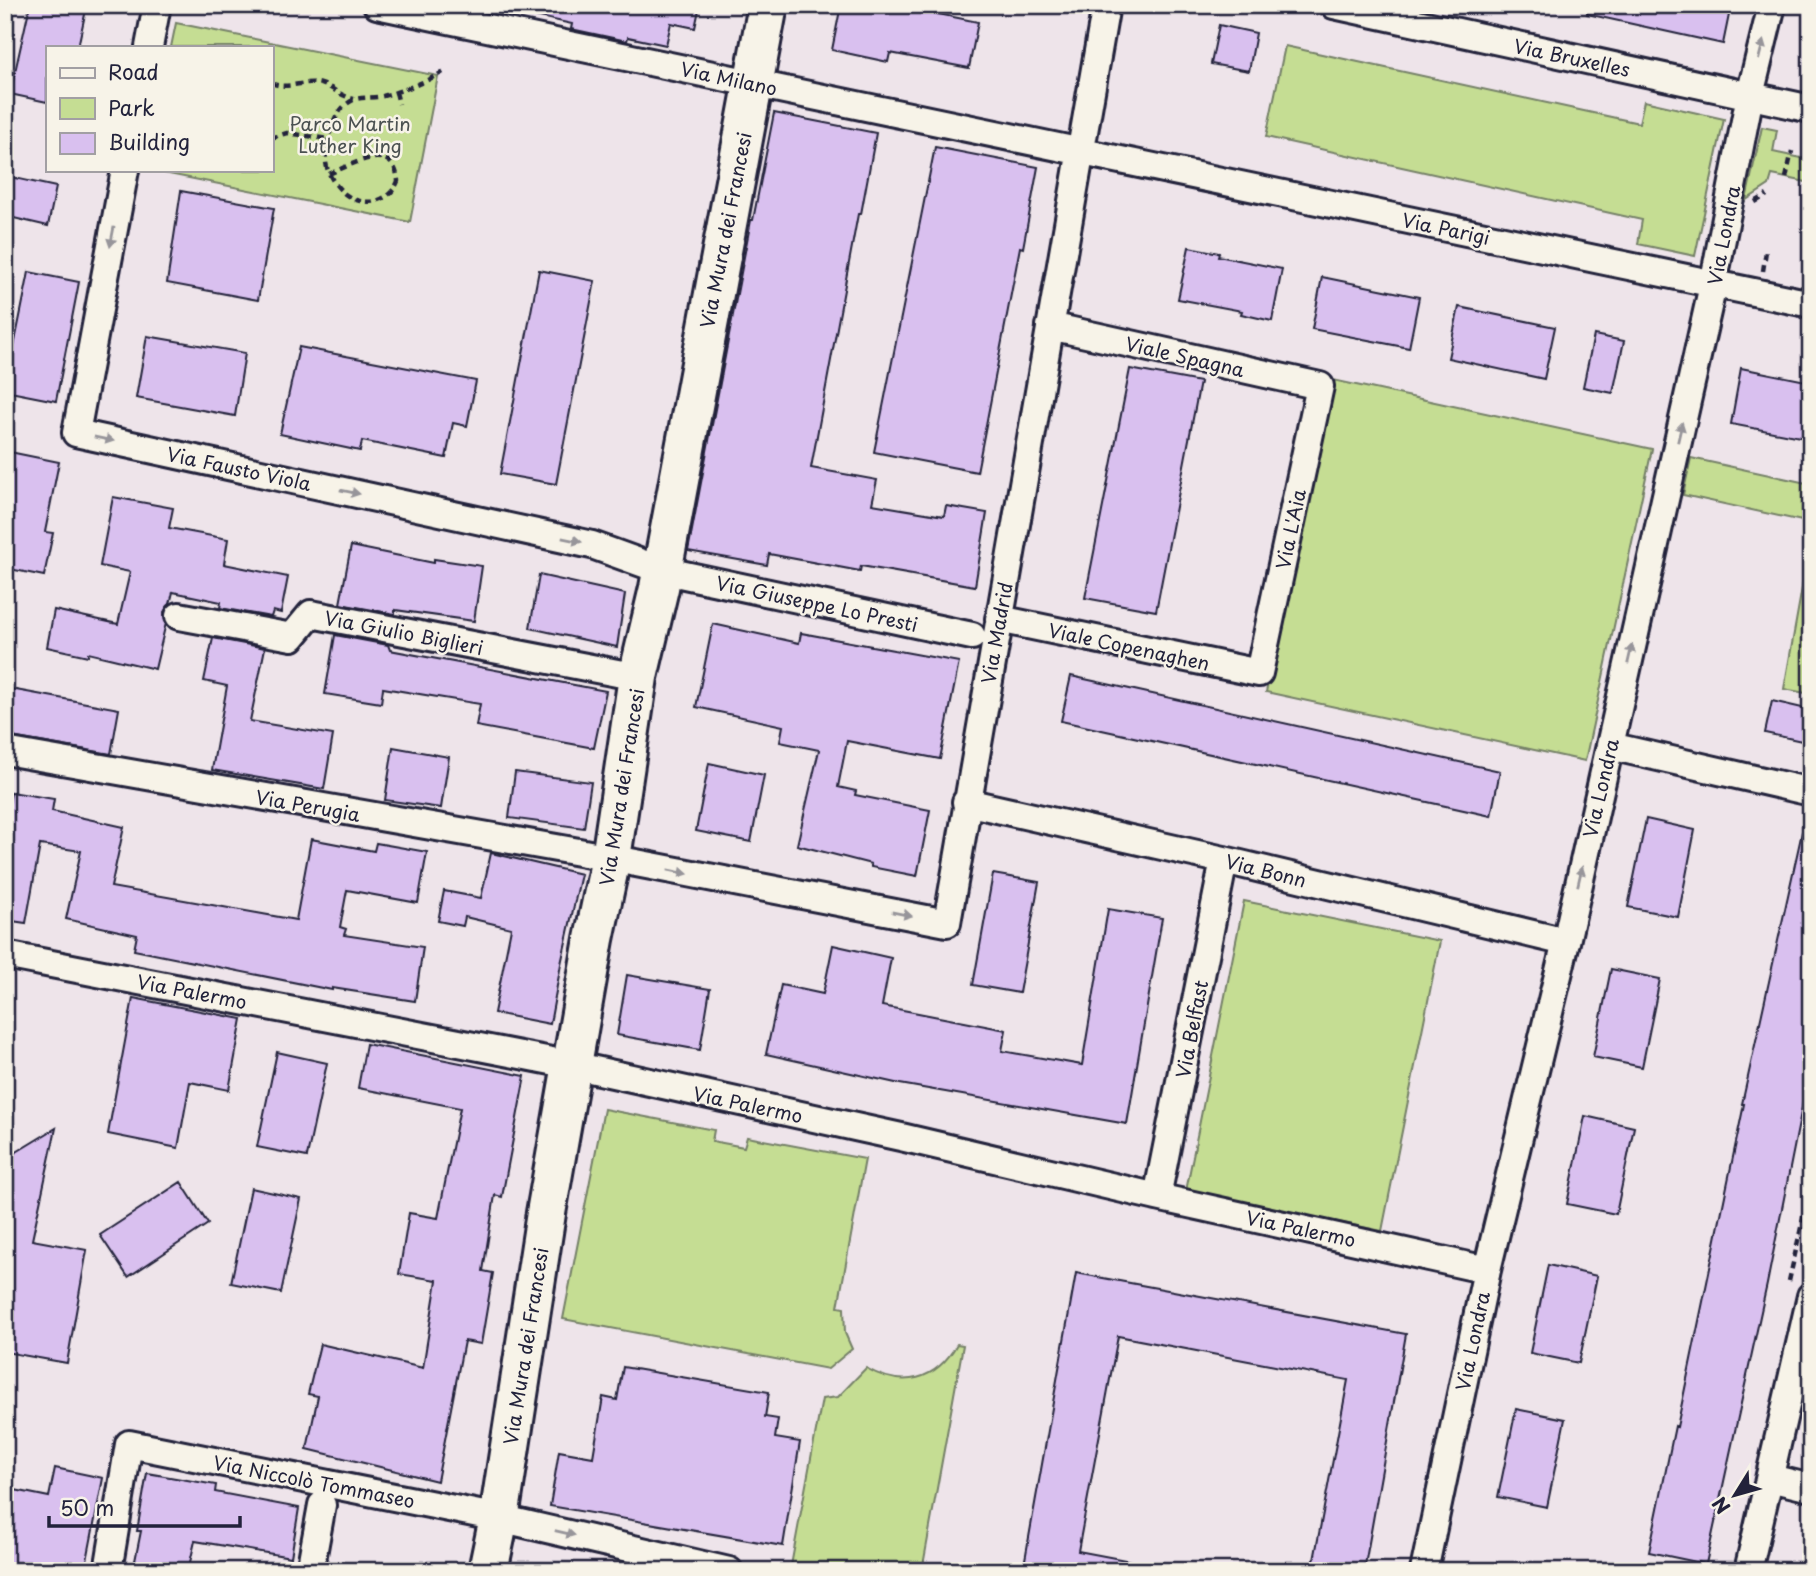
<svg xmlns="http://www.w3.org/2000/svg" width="1816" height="1576" font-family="'Playpen Sans',sans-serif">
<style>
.green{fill:#c5dd93;stroke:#748067;stroke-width:2}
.building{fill:#d9c0ef;stroke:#22223b;stroke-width:2}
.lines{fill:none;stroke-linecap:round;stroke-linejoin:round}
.street-casing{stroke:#22223b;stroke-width:32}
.secondary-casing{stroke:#22223b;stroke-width:44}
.path{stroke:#22223b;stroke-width:4.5;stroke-dasharray:7 5;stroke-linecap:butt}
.street{stroke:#f7f3e8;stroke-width:26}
.secondary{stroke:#f7f3e8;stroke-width:38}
.oneway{fill:#97959a}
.labels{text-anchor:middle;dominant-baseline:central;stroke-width:5;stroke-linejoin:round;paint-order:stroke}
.street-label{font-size:19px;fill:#22223b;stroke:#f7f3e8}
.park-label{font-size:19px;fill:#4b5151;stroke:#f7f3e8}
</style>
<rect width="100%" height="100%" fill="#eee4ea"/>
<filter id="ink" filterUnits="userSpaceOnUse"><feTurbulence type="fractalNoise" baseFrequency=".0143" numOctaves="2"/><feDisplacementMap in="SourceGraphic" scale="14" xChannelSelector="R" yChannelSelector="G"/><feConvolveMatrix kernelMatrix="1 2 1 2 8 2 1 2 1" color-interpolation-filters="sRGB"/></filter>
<g filter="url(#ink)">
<path class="green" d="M176,23L438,76L410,222L149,170H271V47H171Z
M1285,46L1639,123L1644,101L1724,119L1695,256L1638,244L1642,220L1266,137Z
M1762,127L1777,130L1773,152L1811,160V183L1772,175L1769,185L1746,200Z
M1333,380L1652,449L1585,761L1266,692Z
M1691,458L1811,484V523L1683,495Z
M1805,571L1811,572V694L1784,689Z
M1244,901L1440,941L1382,1231L1186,1191Z
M604,1109L714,1130L712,1141L744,1147L747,1137L865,1159L838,1307L844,1308L845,1333L852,1349L828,1369L563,1319Z
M957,1344L963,1345L922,1571H790L822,1399L838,1397L866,1368C903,1389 936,1381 957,1344Z"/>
<path class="building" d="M30,5H87L78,47H47V102L10,94Z
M527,5H700L695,28L671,23L666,45L628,37L627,41L571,29L572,24L526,14Z
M841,5H894L978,22L969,68L890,53L888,62L832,50Z
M1588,5H1731L1723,44L1587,14Z
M1219,25L1256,33L1249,71L1211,64Z
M774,113L876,133L861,214H858L811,468L877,480L872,504L944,516L946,506L987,513L975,586L861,566L860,571L769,554L767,565L688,551L751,220H753Z
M935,147L1038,167L1023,248L1020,247L977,472L874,452Z
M10,177L56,187L48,226L5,216V200Z
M181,191L274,208L258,300L167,283Z
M1189,247L1219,253L1218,256L1282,269L1272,321L1241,314L1242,311L1178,299Z
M539,270L595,281L556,484L500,474Z
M29,272L79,282L56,401L5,391Z
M1322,277L1419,297L1409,348L1312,329Z
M1459,307L1555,327L1544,379L1448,358Z
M1594,335L1624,341L1613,393L1583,387Z
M147,336L245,353L235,416L136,398Z
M299,347L476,381L467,426L453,423L446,458L362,441L360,451L280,434Z
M1741,368L1811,382V439L1731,424Z
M1130,369L1200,382L1156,611L1085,598Z
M5,451L59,462L45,532L53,533L44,576L5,568Z
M113,497L173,508L169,528L228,539L224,564L288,577L281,613L273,611L271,617L220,608L221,602L173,592L170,604L164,612L166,623L155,669L88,653V656L47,647L54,610L118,624L130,572L100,566Z
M351,546L434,563V559L482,566L474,621L395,610V614L340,604Z
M539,575L625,594L617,647L530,628Z
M713,624L799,643L801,633L959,662L940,759L847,741L838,787L856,791L855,795L930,810L917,876L871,867V864L797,845L819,750L780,742L783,726L696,707Z
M335,635L388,645L390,650L606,691L594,748L476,726L480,704L383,688L381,703L325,694Z
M213,638L265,648L250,721L333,735L324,789L212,770L227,686L204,681Z
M1071,676L1500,771L1491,816L1061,721Z
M5,688L119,709L111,754L5,736Z
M1772,701L1811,710V743L1765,733Z
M393,747L449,757L441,808L385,800Z
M709,763L764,775L751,842L696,831Z
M515,772L591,782L584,828L509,818Z
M11,792L54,799L52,811L124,827L111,887L296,920L311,839L374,851L376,843L427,852L418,903L347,890L340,927L346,929L344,935L423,947L415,1001L332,988V990L134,950L137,935L66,919L81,851L40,845L26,923L5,920V828Z
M1646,819L1695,830L1678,917L1628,907Z
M1802,832L1811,833V1062L1767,1284L1706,1564L1649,1552L1675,1426L1677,1427L1744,1104H1742Z
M491,853L581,874L561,964L550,1024L494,1013L511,928L465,917L463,926L438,921L444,891L481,898Z
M993,874L1039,882L1019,993L973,985Z
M1108,909L1162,918L1127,1124L900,1084L766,1054L781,985L823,994L833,945L891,958L882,1006L1006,1030L1002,1051L1082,1065Z
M1611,969L1660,979L1642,1067L1593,1057Z
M627,975L710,989L700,1050L617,1035Z
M133,998L242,1019L229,1090L190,1082L178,1148L108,1134Z
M366,1044L525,1076L502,1197L495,1195L483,1271L493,1273L481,1344L464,1341L437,1481L307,1449L318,1396L308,1394L320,1344L423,1368L437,1280L399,1274L409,1213L438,1218L460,1108L358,1088Z
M277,1052L327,1063L307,1157L257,1147Z
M1585,1116L1634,1127L1616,1214L1567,1204Z
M56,1128L32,1240L87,1250L67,1363L5,1352V1159Z
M181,1182L208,1224L128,1277L100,1235Z
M251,1188L301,1199L281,1293L231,1283Z
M1548,1265L1597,1276L1579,1363L1530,1353Z
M1076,1273L1406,1334L1364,1571H1312L1348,1380L1118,1336L1078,1551L1131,1561L1130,1571H1023Z
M623,1367L769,1392L765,1417L778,1419L775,1438L800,1442L783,1546L550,1506L559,1451L593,1457L603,1397L617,1400Z
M1516,1409L1565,1419L1547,1507L1498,1497Z
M55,1468L103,1478L85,1571H5V1488L49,1497Z
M147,1473L216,1485L215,1492L299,1508L291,1557L195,1541L188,1571H133L141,1531H137Z"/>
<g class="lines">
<g class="street-casing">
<path id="street" d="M377,5L1811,304
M1334,5L1811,109
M149,47L157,5
M125,170L76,433L592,545L661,570L972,636
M179,616L292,637L311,614L638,677
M999,619L1259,673L1320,386L1050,326
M1610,746L1811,792
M5,751L579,852L947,923L1106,5
M966,802L1224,860L1566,942
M5,955L572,1065L901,1137L1157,1197L1487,1270
M1157,1197L1224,860
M1770,1478L1811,1488
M108,1571L129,1444L499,1518L729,1571
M310,1571L322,1505
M1424,1571L1487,1270L1566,942L1713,285L1750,95L1772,5
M1748,1571L1811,1296"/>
</g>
<g class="secondary-casing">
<path id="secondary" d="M488,1571L499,1518L546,1213L594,939L611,858L638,677L659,588L768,5"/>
</g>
<path class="path" d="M271,83C287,90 301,81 317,83C330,85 340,96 354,99
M396,92L399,104
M271,138L287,133L328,139
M329,174C351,165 394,139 398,181C390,203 363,208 345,194C332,183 324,169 326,152C328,134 336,105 356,99C365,97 374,98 383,96C404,90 424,83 443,72
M1786,178L1792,151
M1755,202L1767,195
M1763,271L1766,251
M1807,277L1811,261
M1789,1281L1811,1183"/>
<use href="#street" class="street"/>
<use href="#secondary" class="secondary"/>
</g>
<defs><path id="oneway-solid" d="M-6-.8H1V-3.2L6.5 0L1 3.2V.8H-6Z" transform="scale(1.75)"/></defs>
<g class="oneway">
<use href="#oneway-solid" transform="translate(1761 50) rotate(-76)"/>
<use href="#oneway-solid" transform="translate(112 237) rotate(101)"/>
<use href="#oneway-solid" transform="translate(1680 432) rotate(-77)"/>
<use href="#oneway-solid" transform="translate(104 439) rotate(12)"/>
<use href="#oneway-solid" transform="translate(350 492) rotate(12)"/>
<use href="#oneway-solid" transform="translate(572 540) rotate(12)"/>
<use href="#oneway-solid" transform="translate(1630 654) rotate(-77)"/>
<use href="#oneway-solid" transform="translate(678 872) rotate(11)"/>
<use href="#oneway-solid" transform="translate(1580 876) rotate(-77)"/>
<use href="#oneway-solid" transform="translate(902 914) rotate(11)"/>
<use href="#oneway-solid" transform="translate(565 1533) rotate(13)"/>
</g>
</g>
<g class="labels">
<g class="street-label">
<text transform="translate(1572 57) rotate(12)">Via Bruxelles</text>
<text transform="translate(729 78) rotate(12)">Via Milano</text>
<text transform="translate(1446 228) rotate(12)">Via Parigi</text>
<text transform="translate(725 230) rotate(-79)">Via Mura dei Francesi</text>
<text transform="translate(1723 235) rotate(-79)">Via Londra</text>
<text transform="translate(1185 356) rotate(13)">Viale Spagna</text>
<text transform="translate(239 468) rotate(12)">Via Fausto Viola</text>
<text transform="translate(1290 529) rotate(-78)">Via L'Aia</text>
<text transform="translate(817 603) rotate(12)">Via Giuseppe Lo Presti</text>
<text transform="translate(404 632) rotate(11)">Via Giulio Biglieri</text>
<text transform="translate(996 633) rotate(-80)">Via Madrid</text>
<text transform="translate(1129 646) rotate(12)">Viale Copenaghen</text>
<text transform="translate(621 787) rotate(-81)">Via Mura dei Francesi</text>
<text transform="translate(1600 788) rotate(-77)">Via Londra</text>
<text transform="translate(308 805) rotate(10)">Via Perugia</text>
<text transform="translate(1266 870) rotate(14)">Via Bonn</text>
<text transform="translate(192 991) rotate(11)">Via Palermo</text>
<text transform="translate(1191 1029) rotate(-79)">Via Belfast</text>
<text transform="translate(748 1104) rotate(12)">Via Palermo</text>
<text transform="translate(1301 1228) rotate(12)">Via Palermo</text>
<text transform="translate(1472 1341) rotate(-78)">Via Londra</text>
<text transform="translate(525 1346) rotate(-81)">Via Mura dei Francesi</text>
<text transform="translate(314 1481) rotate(11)">Via Niccolò Tommaseo</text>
</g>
<g class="park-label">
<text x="350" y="123">Parco Martin<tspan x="350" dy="22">Luther King</tspan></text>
</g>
</g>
<rect width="1816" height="1576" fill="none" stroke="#f7f3e8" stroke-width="28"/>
<rect x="14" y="14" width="1788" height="1548" fill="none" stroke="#22223b" stroke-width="2.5" filter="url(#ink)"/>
<rect x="46" y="46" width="228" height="126" fill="#f7f3e8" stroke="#a29fa3" stroke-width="2"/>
<rect x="60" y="68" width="35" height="10" fill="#f7f3e8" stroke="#a29fa3" stroke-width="2"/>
<text x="108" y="80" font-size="21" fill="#22223b">Road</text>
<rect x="60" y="98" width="35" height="21" fill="#c5dd93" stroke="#a29fa3" stroke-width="2"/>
<text x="108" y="116" font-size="21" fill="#22223b">Park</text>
<rect x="60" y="133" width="35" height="21" fill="#d9c0ef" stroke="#a29fa3" stroke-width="2"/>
<text x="108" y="150" font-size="21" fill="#22223b">Building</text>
<g transform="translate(1735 1495) rotate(233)" stroke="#f7f3e8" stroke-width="5" paint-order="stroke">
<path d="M0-5L12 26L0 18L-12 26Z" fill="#22223b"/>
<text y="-10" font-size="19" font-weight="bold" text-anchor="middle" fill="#22223b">N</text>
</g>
<path d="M49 1516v10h191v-10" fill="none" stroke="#22223b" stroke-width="3.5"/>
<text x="60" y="1516" font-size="21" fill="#22223b" stroke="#f7f3e8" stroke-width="5" paint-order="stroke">50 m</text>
</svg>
